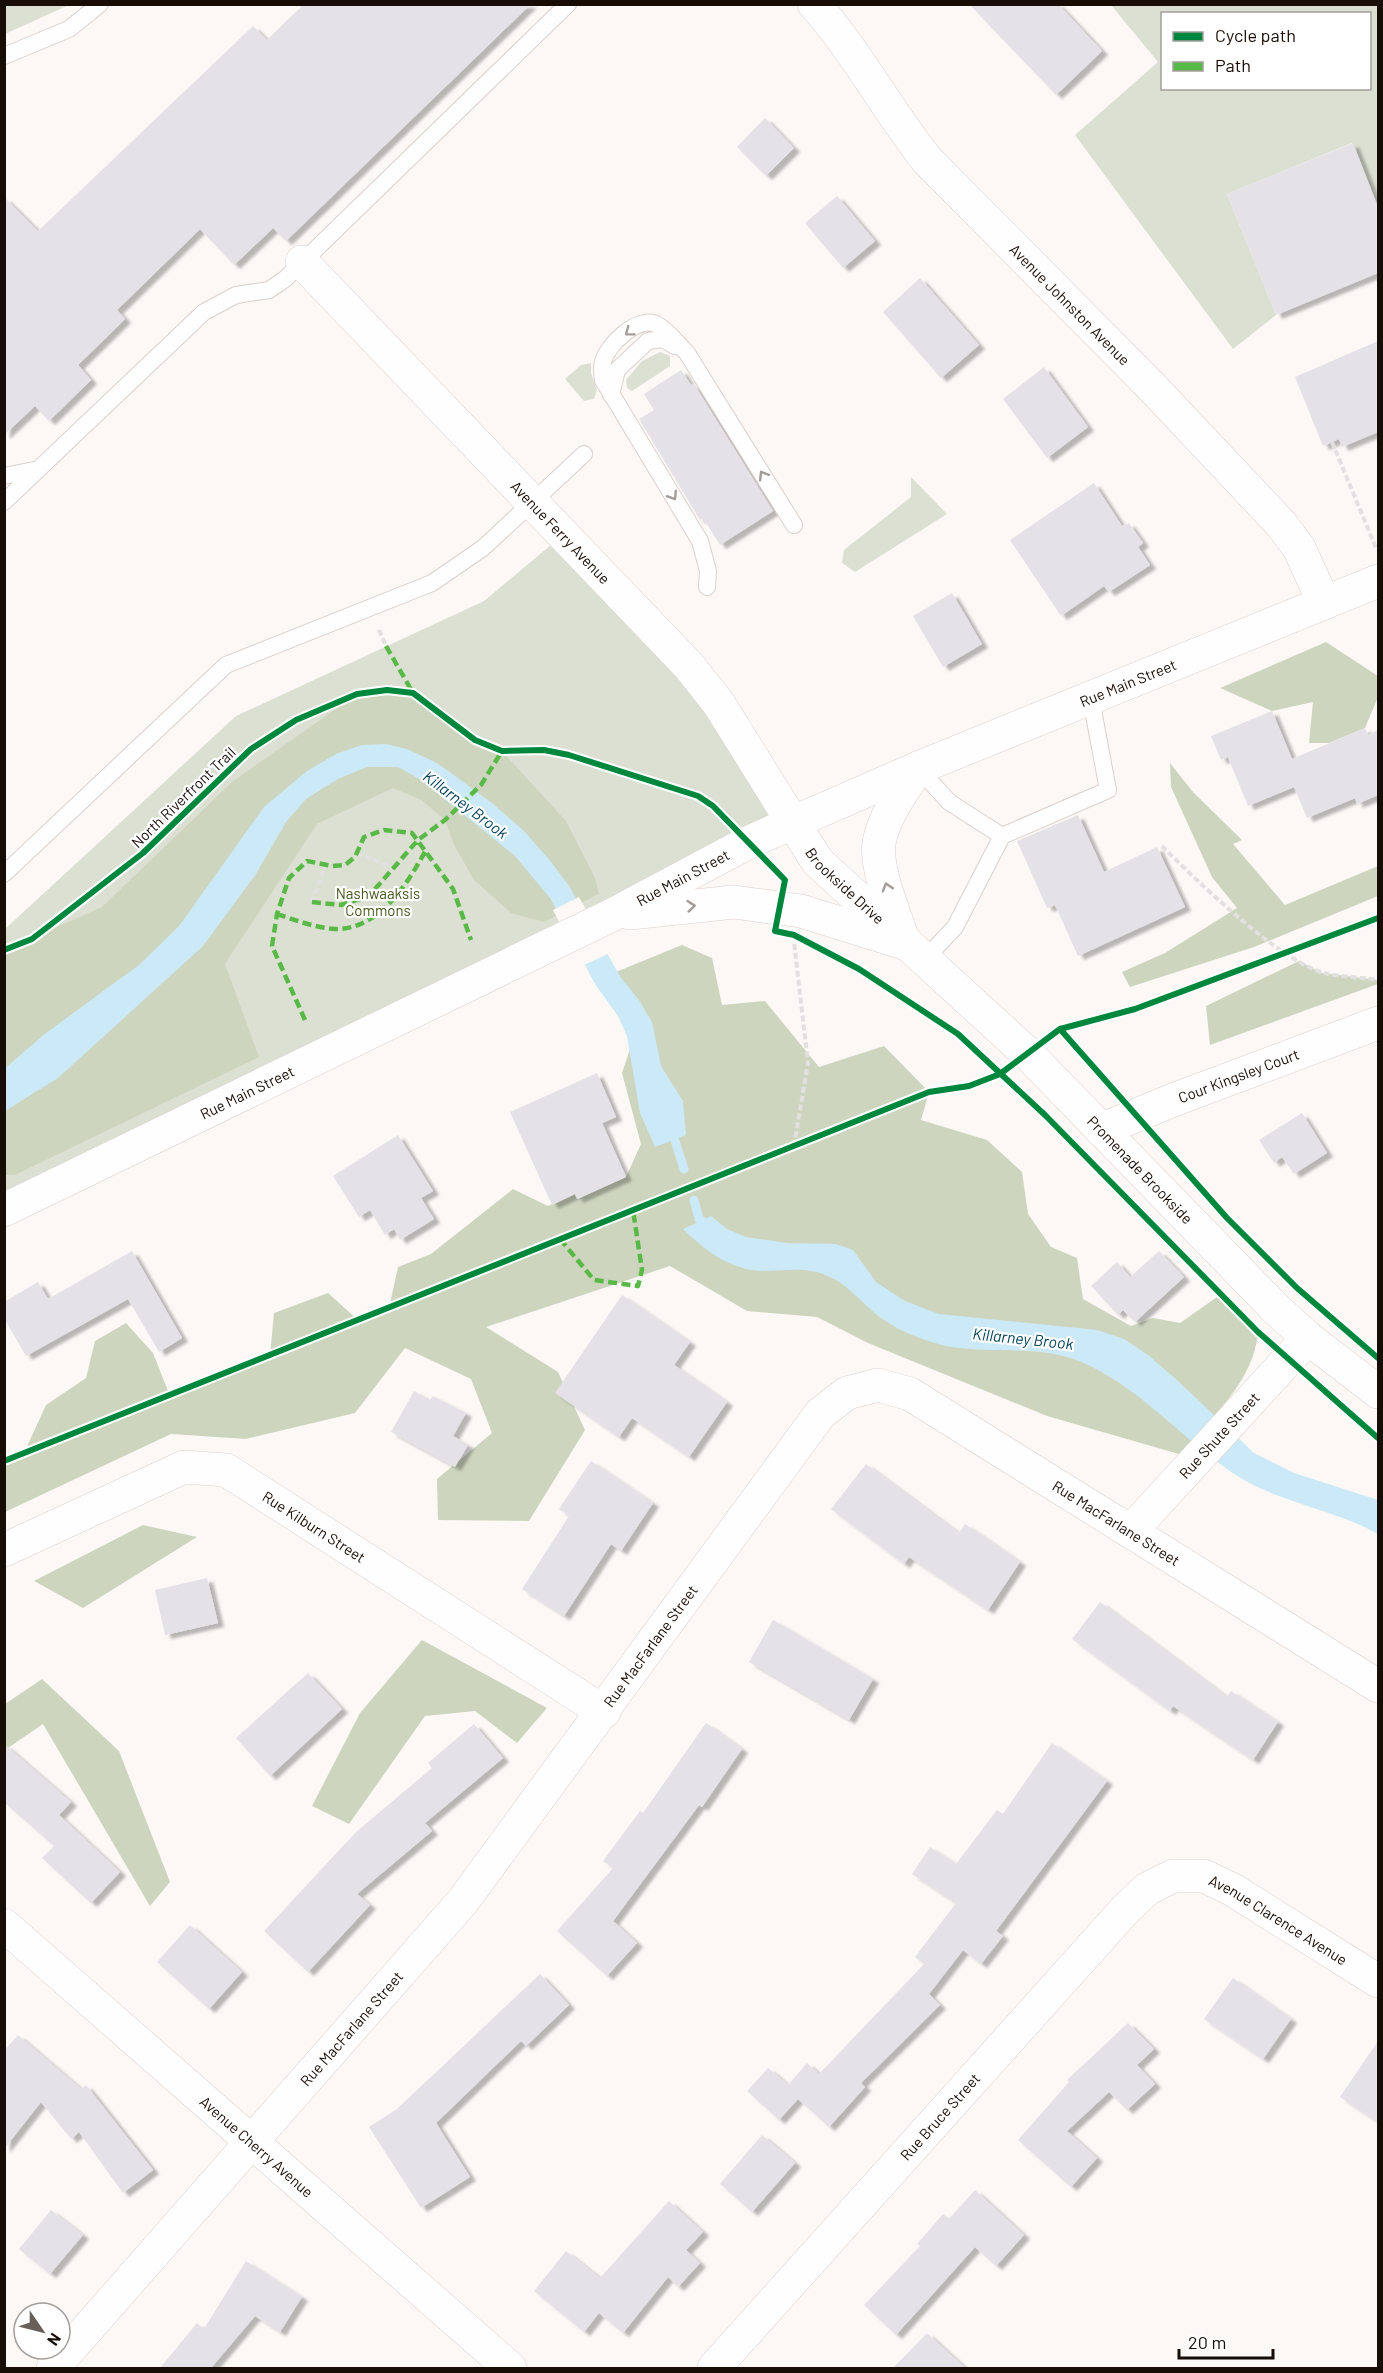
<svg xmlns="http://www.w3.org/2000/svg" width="1383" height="2373" font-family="Barlow,sans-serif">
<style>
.green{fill:#dce0d2;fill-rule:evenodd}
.forest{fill:#ced5bf}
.water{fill:#cbe9f7}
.pier{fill:#fbf8f6}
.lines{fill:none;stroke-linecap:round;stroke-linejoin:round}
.stream{stroke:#cbe9f7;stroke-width:9}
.building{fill:#e4e2e7;filter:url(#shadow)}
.service-casing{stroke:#dad1cd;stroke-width:18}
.minor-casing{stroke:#dad1cd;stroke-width:34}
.tertiary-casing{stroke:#dad1cd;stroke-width:34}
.secondary-casing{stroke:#dad1cd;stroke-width:34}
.path{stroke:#e2e0e0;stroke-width:4;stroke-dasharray:6 3;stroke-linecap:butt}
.service{stroke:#fefefe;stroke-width:16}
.minor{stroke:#fefefe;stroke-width:33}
.tertiary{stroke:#fefefe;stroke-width:33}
.secondary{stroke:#fefefe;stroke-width:33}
.quiet{stroke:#58b947;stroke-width:4.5;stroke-dasharray:9 4.5;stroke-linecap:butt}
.cycleway-casing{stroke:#fff;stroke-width:10}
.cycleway{stroke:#00873e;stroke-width:6}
.oneway{stroke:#a29d9b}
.labels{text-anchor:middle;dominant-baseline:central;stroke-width:4.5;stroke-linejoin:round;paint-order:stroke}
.street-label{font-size:15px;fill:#170c06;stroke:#fff}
.park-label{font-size:15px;fill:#47581e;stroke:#fff}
.water-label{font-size:16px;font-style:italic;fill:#044258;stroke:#fff}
</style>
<defs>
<filter id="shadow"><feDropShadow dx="6" dy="4" stdDeviation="1.5" flood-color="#0004"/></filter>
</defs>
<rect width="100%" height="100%" fill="#fbf8f6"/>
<path class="green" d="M5,4H69V5L5,34Z
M1111,5H1378V207L1352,143L1227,194L1276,315L1233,349L1075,135L1158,62ZM1162,14H1370V88H1162Z
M660,352L670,356V366L632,391L627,388L626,380L642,361Z
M591,363V373L597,390L594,399L584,401L565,379L581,365Z
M911,477L947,514L855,572L842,563L844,550L911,497Z
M564,534L793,823L5,1210V929L236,716L484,601Z"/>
<path class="forest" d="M1326,642L1378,676V697L1365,728L1329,743H1309L1313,702L1272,711L1220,688Z
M387,690L413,693L475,740L502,751L566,821L595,878L599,894L544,922L511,913L474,880L454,845L445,820L421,800L393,788L317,824L225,964L259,1057L15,1175H5V950L102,907L232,782L357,694Z
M1170,763L1193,792L1242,840L1233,844L1285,905L1378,866V896L1254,947L1130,987L1122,972L1165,953L1237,908L1212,877L1171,787Z
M682,945L712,958L722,1005L765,1001L819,1067L884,1046L929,1092L921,1120L987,1140L1022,1172L1028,1214L1051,1247L1077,1258L1083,1299L1131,1326L1153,1318L1180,1323L1217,1297L1258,1332C1254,1382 1211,1418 1179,1454L1047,1416L868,1343L817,1317L747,1311L670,1266L486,1327L558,1372L585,1430L529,1521L438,1520L437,1479L492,1433L471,1379L405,1348L355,1413L246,1439L171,1434L5,1512V1461L24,1453L46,1405L86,1378L95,1341L126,1323L153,1353L170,1396L270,1355L274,1313L328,1293L358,1320L389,1308L398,1267L431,1254L513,1189L548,1206L575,1194L578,1199L626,1177L641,1144L622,1073L638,1025L606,976Z
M1299,961L1322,973L1378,980V984L1210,1045L1206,1006Z
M143,1525L197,1537L83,1608L34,1581Z
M422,1640L547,1708L517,1743L475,1711L425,1716L349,1824L312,1806L360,1713Z
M42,1679L119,1751L170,1882L150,1906L43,1724L5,1750V1704Z"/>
<path class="water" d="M386,744L407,749L437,763L492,803L524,831L552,863L569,886L621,978L639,1000L652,1022L661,1066L683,1101L686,1135L655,1147L640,1113L627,1036L618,1016L595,984L550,898L515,856L421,780L398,767H367L338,779L306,799L286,822L256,874L203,946L58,1078L5,1111L4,1069L46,1033L139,965L179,926L264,807L307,771L336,754L362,745Z
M711,1216L727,1229L746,1237L787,1243L836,1244L853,1250L876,1282L905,1301L939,1314L1097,1330L1124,1339L1148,1355L1178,1381L1254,1453L1294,1473L1378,1500V1534C1334,1509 1279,1503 1236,1475C1184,1441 1144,1391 1086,1364C1044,1344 998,1354 952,1347C929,1343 900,1332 881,1318C865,1306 850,1287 832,1278C800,1261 771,1277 743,1268C718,1261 701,1246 683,1229Z"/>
<path class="pier" d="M579,897L610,953L582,966L553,910Z"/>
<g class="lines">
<path class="stream" d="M671,1128L684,1169
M694,1200L699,1219L708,1226"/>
</g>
<path class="building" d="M304,4H531L286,241L273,228L234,265L200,229L117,310L125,319L78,365L91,380L49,421L35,406L4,435V197L38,231L253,26L267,40Z
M969,4H1058L1102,51L1056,95Z
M765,118L794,148L766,176L737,147Z
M1353,143L1378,207V273L1276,315L1227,194Z
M837,196L875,241L843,268L805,223Z
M920,278L979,345L941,378L883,312Z
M1378,341V432L1342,447L1339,439L1323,446L1295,377Z
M1044,367L1088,427L1047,458L1003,399Z
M681,370L691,385L694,384L773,511L720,545L703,518L700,520L639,419L654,410L644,394Z
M1094,483L1122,526L1129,523L1143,543L1138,547L1150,565L1109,592L1104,586L1061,616L1010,540Z
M952,593L982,644L943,667L913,616Z
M1272,711L1292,759L1365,728L1368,735L1378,730V795L1357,804L1355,798L1307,818L1294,787L1248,806L1228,757L1221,760L1211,736Z
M1078,815L1104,872L1157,847L1185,907L1078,956L1055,905L1047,908L1017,841Z
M597,1073L616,1117L602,1123L626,1177L577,1199L575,1194L552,1205L510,1112Z
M1302,1113L1327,1153L1294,1174L1282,1157L1274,1163L1259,1140Z
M398,1135L433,1191L421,1198L434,1219L400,1240L394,1229L385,1235L370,1210L359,1217L333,1176Z
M132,1251L182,1338L159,1352L128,1299L26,1356L4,1318V1302L38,1282L48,1299Z
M1159,1251L1184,1277L1135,1322L1123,1310L1118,1315L1091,1286L1117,1262L1130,1277Z
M622,1295L690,1342L674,1365L727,1402L689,1457L632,1418L619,1437L555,1393Z
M414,1391L430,1400L433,1396L466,1413L453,1436L468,1445L455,1467L391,1432Z
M591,1461L653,1503L621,1551L611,1544L564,1616L522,1589L569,1516L559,1509Z
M866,1464L959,1533L965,1524L1020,1562L988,1610L909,1557L904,1564L831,1509Z
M207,1578L218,1623L165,1635L155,1590Z
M1100,1602L1227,1697L1231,1691L1278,1722L1253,1760L1173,1706L1170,1711L1072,1639Z
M773,1620L873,1679L849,1720L749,1662Z
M308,1673L342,1709L270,1776L236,1738Z
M706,1723L742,1749L702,1807L699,1805L613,1921L637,1943L607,1976L557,1931L613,1868L603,1861L640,1811L643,1813Z
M474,1724L503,1758L425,1823L432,1831L357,1894L370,1905L308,1972L264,1931L356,1832L432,1768L428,1763Z
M1052,1743L1107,1781L996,1931L1003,1936L981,1964L963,1950L929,1994L940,2005L861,2083L865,2087L829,2127L798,2099L779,2120L747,2091L768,2068L788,2085L807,2063L819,2074L924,1964L915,1957L956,1903L912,1874L930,1847L956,1864L997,1810L1003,1814Z
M4,1744L71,1802L59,1815L120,1872L91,1903L42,1858L54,1846L4,1802Z
M190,1925L242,1972L209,2009L157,1962Z
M540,1974L569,2005L526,2046L521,2041L436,2123L470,2177L421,2208L369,2127L397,2109Z
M1233,1978L1291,2019L1263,2059L1204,2019Z
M1128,2023L1154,2049L1137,2065L1155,2084L1127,2110L1109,2092L1067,2131L1097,2158L1071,2187L1018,2140L1069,2082L1067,2080Z
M18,2035L81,2089L86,2085L153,2170L123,2193L79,2132L71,2139L41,2102L4,2149V2051Z
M1378,2041V2122L1340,2097Z
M762,2135L795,2163L752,2212L720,2184Z
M975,2190L1024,2235L996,2266L975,2247L896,2335L864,2305L920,2246L917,2244L943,2214L949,2219Z
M669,2201L703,2232L686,2250L700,2263L678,2287L668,2277L623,2333L599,2313L584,2332L534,2291L566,2251L600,2278Z
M51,2210L83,2235L50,2274L19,2249Z
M246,2261L302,2297L280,2332L255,2316L211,2368H160L197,2323L204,2329Z
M927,2333L965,2368H893Z"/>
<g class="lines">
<g class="service-casing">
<path id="service" d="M4,56L69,29L100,4
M611,395L617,370L648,341L663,339L675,346
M4,476L39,469
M4,502L204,312L236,295L269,290L285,279L568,4
M707,587L708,571L700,541L603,380C602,374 601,368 603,362C607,345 637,316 656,324C668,330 677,343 687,353L794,525
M918,768L949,802L1002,836L955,927L924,960
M1002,836L1108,790L1091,699
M4,874L226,665L432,583L483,548L584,454"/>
</g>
<g class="minor-casing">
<g id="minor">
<path id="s1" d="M814,4C857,52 887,110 927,160L1151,386L1282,525L1299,548L1324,603"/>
<path id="s2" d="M302,262L689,666L719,704L793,823"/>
<path id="s3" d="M1101,1130L1173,1100L1378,1023"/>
<path id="s4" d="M1131,1531L1308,1338"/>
<path id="s5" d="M4,1550L184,1467L226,1470L604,1712"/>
<path id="s6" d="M4,1925L510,2368"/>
<path id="s7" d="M53,2368L463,1901L820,1414L847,1393L878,1385L910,1394L1378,1686"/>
<path id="s8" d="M714,2368L1125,1910L1147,1889L1173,1876H1204L1233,1890L1378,1981"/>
</g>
</g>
<g class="tertiary-casing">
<g id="tertiary">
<path id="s9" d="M793,823L818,862L1028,1054L1277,1310L1308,1338L1378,1392"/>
</g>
</g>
<g class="secondary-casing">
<g id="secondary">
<path d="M630,913L734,902L801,911L904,943"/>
<path d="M904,943C896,917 875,869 879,843C884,815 903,791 918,768"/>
<path id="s10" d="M4,1210L612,915L749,842L918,768L1378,581"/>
</g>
</g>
<path class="path" d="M1332,442L1376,548
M379,630L386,646
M1162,846C1196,880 1279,961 1324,973C1341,977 1361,977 1378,980
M357,853L392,867
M312,902L326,864
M794,1146L808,1063L794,942"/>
<use href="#service" class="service"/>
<use href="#minor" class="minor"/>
<use href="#tertiary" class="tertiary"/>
<use href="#secondary" class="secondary"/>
<path class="quiet" d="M386,646L413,693
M312,902L341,905L369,896L418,840L445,820L481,785L502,751
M277,914C295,920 316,928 335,929C379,930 408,883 426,850
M305,1020L272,946L277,914L289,878L307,861L332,866L345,865L355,857L364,837L384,830L412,833L453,889L471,940
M560,1239L594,1280L638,1286L642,1270L633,1210"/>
<g class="cycleway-casing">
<path id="cycleway" d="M4,950L32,939L143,853L251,749L296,720L357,694L387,690L413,693L475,740L502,751L544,750L569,755L698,796L713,806L785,880L775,931L794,935L859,969L958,1034L1045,1115L1258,1332L1378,1438
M1060,1029L1227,1218L1297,1288L1378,1358
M4,1461L929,1092L969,1086L1000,1074L1060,1029L1135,1009L1378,918"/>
</g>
<use href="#cycleway" class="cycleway"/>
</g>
<defs><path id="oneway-chevron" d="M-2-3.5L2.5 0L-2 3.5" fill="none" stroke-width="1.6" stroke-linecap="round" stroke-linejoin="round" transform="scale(1.5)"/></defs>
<g class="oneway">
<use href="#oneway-chevron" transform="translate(629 332) rotate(143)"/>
<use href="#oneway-chevron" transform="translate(763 475) rotate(-122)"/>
<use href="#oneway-chevron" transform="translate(673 496) rotate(58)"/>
<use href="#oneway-chevron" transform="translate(887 887) rotate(-107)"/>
<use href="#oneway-chevron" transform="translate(691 906) rotate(-6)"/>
</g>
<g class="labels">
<g class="street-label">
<text stroke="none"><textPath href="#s1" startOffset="396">Avenue Johnston Avenue</textPath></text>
<text stroke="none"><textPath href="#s2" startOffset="374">Avenue Ferry Avenue</textPath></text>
<text stroke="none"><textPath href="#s10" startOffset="1242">Rue Main Street</textPath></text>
<text transform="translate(183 797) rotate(-44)">North Riverfront Trail</text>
<text stroke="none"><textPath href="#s10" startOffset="756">Rue Main Street</textPath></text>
<text stroke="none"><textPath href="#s9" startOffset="82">Brookside Drive</textPath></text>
<text stroke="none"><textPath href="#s3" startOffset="148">Cour Kingsley Court</textPath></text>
<text stroke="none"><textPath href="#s10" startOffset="270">Rue Main Street</textPath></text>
<text stroke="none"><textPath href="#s9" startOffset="492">Promenade Brookside</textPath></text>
<text stroke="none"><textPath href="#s4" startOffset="130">Rue Shute Street</textPath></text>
<text stroke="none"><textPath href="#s7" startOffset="1568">Rue MacFarlane Street</textPath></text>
<text stroke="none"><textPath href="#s5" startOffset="345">Rue Kilburn Street</textPath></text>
<text stroke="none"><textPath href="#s7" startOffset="938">Rue MacFarlane Street</textPath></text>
<text stroke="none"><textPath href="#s8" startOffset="792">Avenue Clarence Avenue</textPath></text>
<text stroke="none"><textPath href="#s7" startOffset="452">Rue MacFarlane Street</textPath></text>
<text stroke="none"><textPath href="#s8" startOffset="338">Rue Bruce Street</textPath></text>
<text stroke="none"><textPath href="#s6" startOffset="336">Avenue Cherry Avenue</textPath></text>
</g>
<g class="park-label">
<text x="378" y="893">Nashwaaksis<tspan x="378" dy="17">Commons</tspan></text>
</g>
<g class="water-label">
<text transform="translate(466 804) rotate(37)">Killarney Brook</text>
<text transform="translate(1023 1338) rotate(6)">Killarney Brook</text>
</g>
</g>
<rect width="1383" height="2373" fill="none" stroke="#170c06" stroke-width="12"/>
<rect x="1161" y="12" width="210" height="78" fill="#ffffff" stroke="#a29e9b" stroke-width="1.5"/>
<rect x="1173" y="32" width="30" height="9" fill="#00873e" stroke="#a29e9b" stroke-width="1.5"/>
<text x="1215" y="42" font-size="18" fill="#170c06">Cycle path</text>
<rect x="1173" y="62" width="30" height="9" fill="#58b947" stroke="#a29e9b" stroke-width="1.5"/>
<text x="1215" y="72" font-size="18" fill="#170c06">Path</text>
<g transform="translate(42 2331) rotate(125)"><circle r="28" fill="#ffffff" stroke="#a29e9b" stroke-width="1.5"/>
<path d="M0-4.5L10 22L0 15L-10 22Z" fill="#675f5a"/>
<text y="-9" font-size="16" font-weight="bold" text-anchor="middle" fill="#170c06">N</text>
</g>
<path d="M1179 2349v9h94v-9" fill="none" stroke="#170c06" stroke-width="3"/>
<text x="1188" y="2349" font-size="18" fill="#170c06" stroke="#ffffff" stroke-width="4.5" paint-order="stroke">20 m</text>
</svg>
